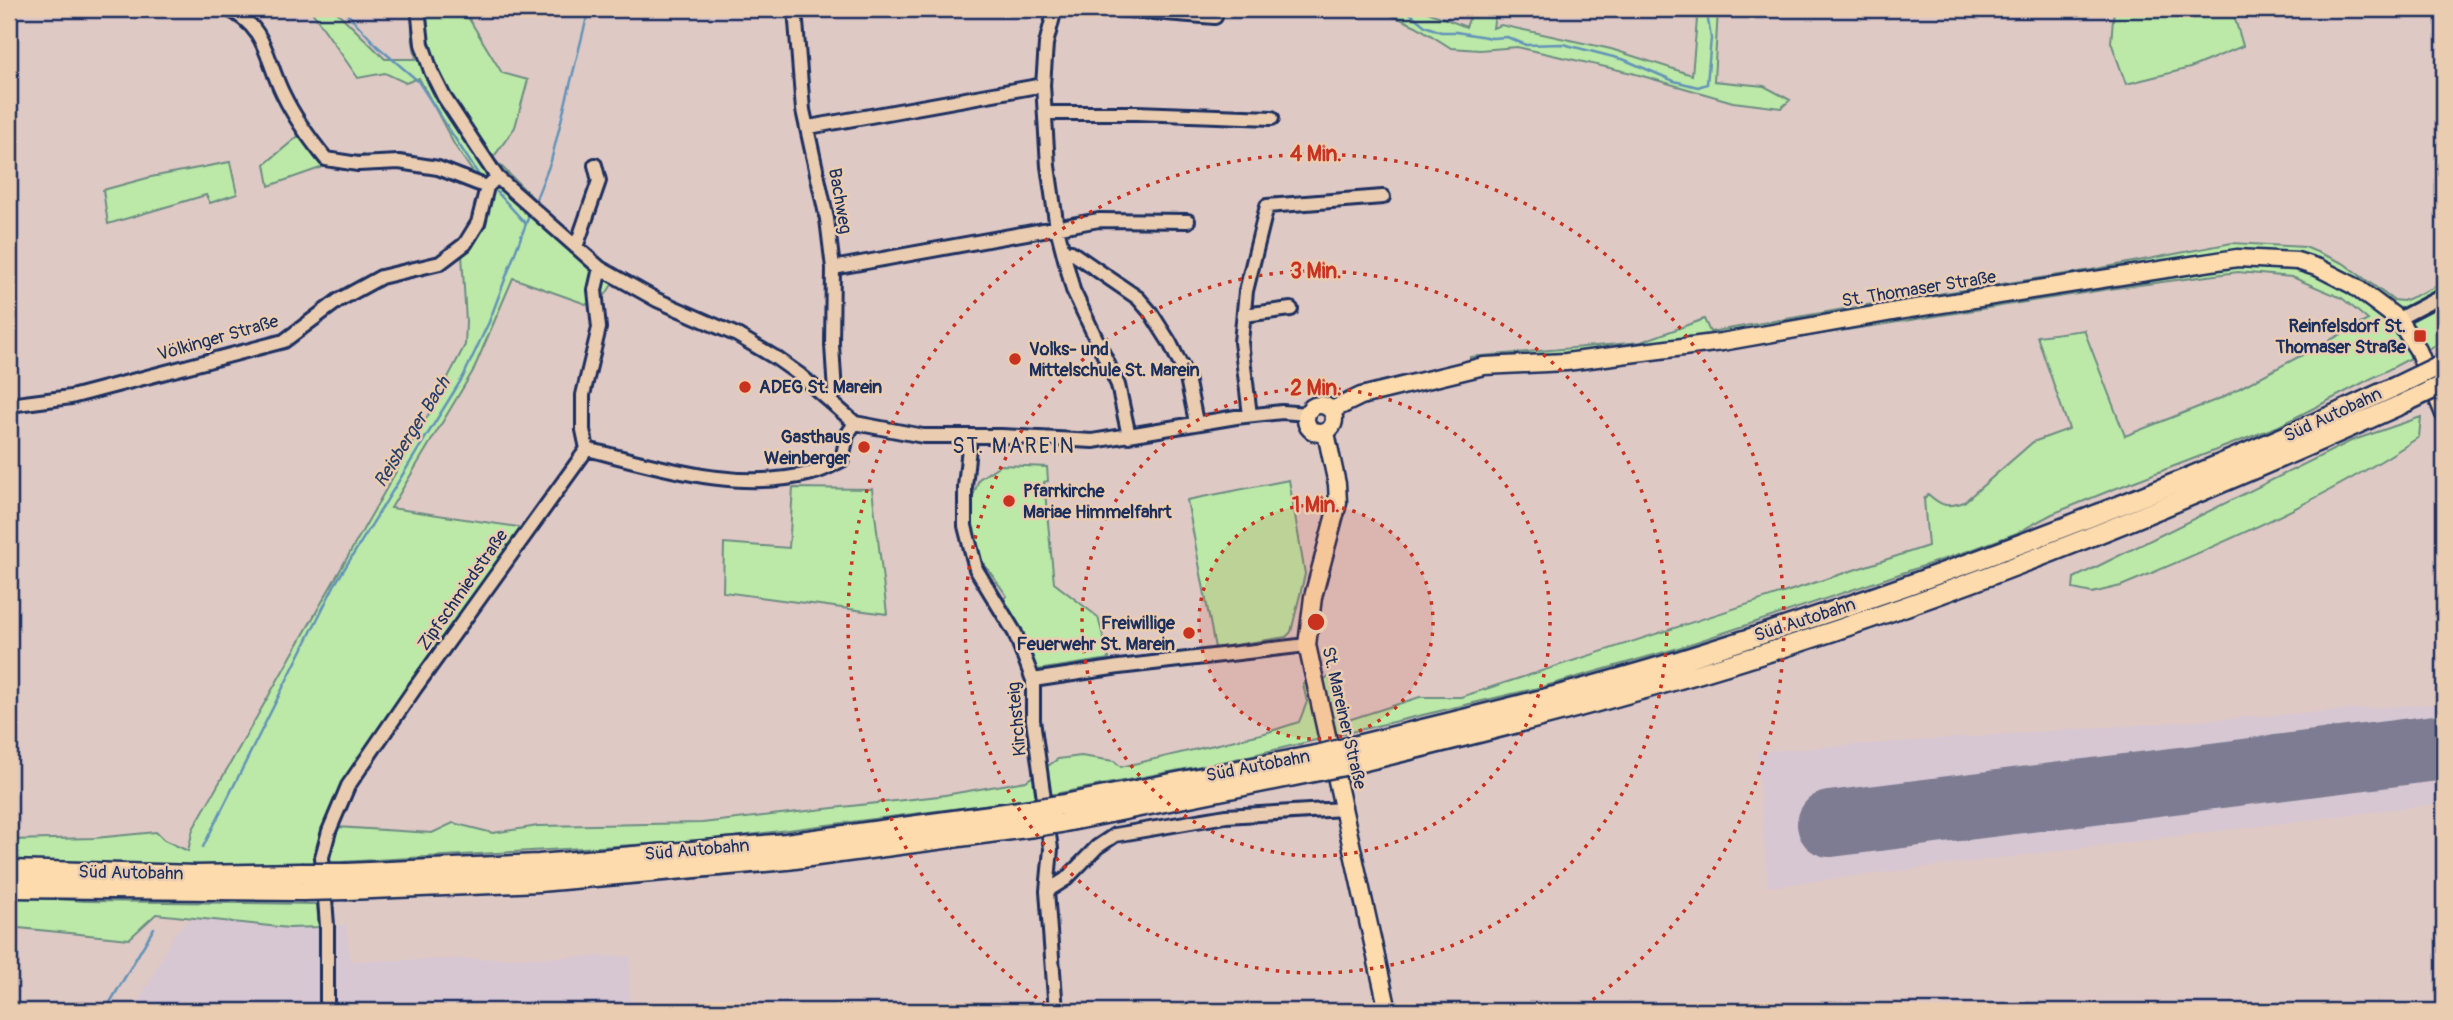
<svg xmlns="http://www.w3.org/2000/svg" width="2453" height="1020" font-family="Pangolin,sans-serif">
<style>
.built{fill:#d7c7d3}
.green{fill:#bce9a7;stroke:#6c8c82;stroke-width:2}
.lines{fill:none;stroke-linecap:round;stroke-linejoin:round}
.stream{stroke:#6393b8;stroke-width:2.5}
.runway{stroke:#7d7c92;stroke-width:66}
.minor-casing{stroke:#1b2f5e;stroke-width:18}
.major-casing{stroke:#1b2f5e;stroke-width:21}
.highway-casing{stroke:#1b2f5e;stroke-width:23}
.minor{stroke:#eaccb0;stroke-width:12}
.major{stroke:#fddbac;stroke-width:16}
.highway{stroke:#fddbac;stroke-width:18}
.highway-bridge-casing{stroke:#1b2f5e;stroke-width:23;stroke-linecap:butt}
.highway-bridge{stroke:#fddbac;stroke-width:18}
.ring{fill:none;stroke:#c8321e;stroke-width:3.5;stroke-dasharray:3.5 7}
.poi-dot{fill:#c8321e;stroke:#eaccb0;stroke-width:2.5}
.labels{text-anchor:middle;dominant-baseline:central;stroke-width:5;stroke-linejoin:round;paint-order:stroke}
.street-label{font-size:18px;fill:#1b2f5e;stroke:#eaccb0}
.poi-label{font-size:18px;font-weight:bold;fill:#1b2f5e;stroke:#eaccb0;text-anchor:end}
.water-label{font-size:19px;font-style:italic;fill:#27406d;stroke:#eaccb0}
.quarter-label{font-size:21px;letter-spacing:2px;fill:#1b2f5e;stroke:#eaccb0}
.centre{fill:#c8321e;stroke:#eaccb0;stroke-width:3.5}
.ring-label{font-size:21px;text-anchor:middle;font-weight:bold;fill:#c8321e;stroke:#eaccb0;stroke-width:5;stroke-linejoin:round;paint-order:stroke}
</style>
<rect width="100%" height="100%" fill="#dfc9c5"/>
<filter id="ink" filterUnits="userSpaceOnUse"><feTurbulence type="fractalNoise" baseFrequency=".0143" numOctaves="2"/><feDisplacementMap in="SourceGraphic" scale="14" xChannelSelector="R" yChannelSelector="G"/><feConvolveMatrix kernelMatrix="1 2 1 2 8 2 1 2 1" color-interpolation-filters="sRGB"/></filter>
<g filter="url(#ink)">
<path class="built" d="M2444,703V803L1768,887L1757,752Z
M191,918L289,928L346,925L350,961L630,956V1011H134L174,934Z"/>
<path class="green" d="M310,9H334L385,59H416L412,36V9H463L502,73L528,80L515,127L493,158L615,280L597,308L513,278L473,371L391,508L538,530L392,730L357,785L337,827L432,833L453,823L493,833L538,826L702,823L939,796L1026,781L1058,759L1081,756L1114,761L1121,767L1265,733L1299,722L1307,702L1303,684L1330,677L1342,722L1420,697H1461L1928,546L1924,499L1928,494C1941,506 1947,508 1964,502L2033,442L2069,429L2037,336L2084,330L2125,436L2221,398L2368,320L2342,298L2292,277L2238,272L2116,288L1705,352L1469,377L1470,357L1641,342L1704,319L1710,332L1867,305L2091,270L2232,243L2305,247L2343,263L2393,300L2403,301L2444,283V341L2279,426L2109,491L2052,514L2017,533L1971,550L1675,649L1542,687L1227,761L1023,800L702,841L341,862L190,865H54L9,862V840L95,838L156,832L164,840L188,851L193,829L431,410L465,345L466,322L461,237L478,214L477,178L455,146L419,78L406,83L385,73L358,78Z
M1378,9H1420L1466,27L1473,9H1496L1493,28L1501,25L1611,49L1692,75L1698,9H1718L1714,81L1764,86L1790,100L1781,108L1733,102L1632,73L1517,47L1480,50L1451,48L1416,26Z
M2114,9H2232L2243,46L2190,68L2126,84L2111,42Z
M308,128C326,151 332,161 363,155L365,165L323,167L269,186L265,164Z
M230,162L237,194L210,203L206,195L108,224L103,190L151,177Z
M2421,417L2419,437C2326,499 2224,543 2121,586L2092,593L2073,589L2074,578L2351,441Z
M1000,465L1047,467L1048,481L1044,482L1054,583L1098,617L1109,659L1037,670L1004,598L1007,596L974,550L969,508L979,479Z
M1289,480L1305,574L1291,632L1286,637L1215,648L1187,500Z
M793,488L872,489L887,614L723,592L724,543L789,548Z
M9,896L86,901L317,904L319,927L289,928L156,914L129,939L9,927Z"/>
<g class="lines">
<path class="stream" d="M343,9L377,46L418,81L478,174
M1405,9L1425,26L1441,32H1456L1492,38L1507,37L1526,45L1563,44L1625,60L1674,81L1698,87L1707,84L1711,38L1708,20V9
M497,192L525,223
M534,204L551,161L589,9
M203,847L335,584L463,377L489,322L530,213
M105,1011L154,928"/>
<path class="runway" d="M1830,824L2444,747"/>
<g class="minor-casing">
<path id="minor" d="M228,9C267,27 266,60 283,94C295,119 309,138 326,159L358,164L399,162L438,168L487,187
M420,9L419,17L422,44L431,71L444,97L497,177L600,268L657,300L737,335L776,358L800,375L855,423L923,436H1001L1093,441L1236,417L1282,412L1307,414
M795,9L803,110L827,219L833,268L832,345L835,393L830,400
M1055,9L1046,44L1043,85L1048,166L1057,228L1073,290L1118,385L1129,436
M1116,9L1215,17
M1045,113H1136L1272,118
M809,127L1043,85
M576,247L599,181L595,165
M1063,251L1071,252L1138,298L1151,313L1170,343L1187,378L1196,422
M833,268L1099,220L1188,221
M1244,315L1291,309
M2398,319L2444,295
M9,405L71,397L284,341L339,300L381,277L440,263L465,244L478,223L487,187L497,177
M1250,415L1241,342L1246,291L1267,206L1383,197
M970,437L965,487V526L976,569L1015,633L1033,680V720L1051,849L1047,891L1056,1011
M587,449C659,467 737,493 812,473C822,471 832,465 842,460L847,435L855,423
M1033,680L1119,667L1307,645
M1047,891L1066,879L1097,847L1115,835L1226,816L1344,809
M327,1011V926L322,857L329,831L348,786L415,688L587,449L583,430V395L599,328L595,290L600,268"/>
</g>
<g class="major-casing">
<path id="major" d="M1306 419a14 14 0 1 1 28 0a14 14 0 1 1-28 0Z
M1332,410L1361,396L1484,366L1566,362L1722,342L1903,310L2237,258L2297,261L2319,268L2354,286L2398,319L2418,350L2444,414
M1326,433L1337,484L1338,503L1313,597L1307,645L1388,1011"/>
</g>
<g class="highway-casing">
<path id="highway" d="M1340,749C1460,720 1580,692 1697,655C1935,581 2166,493 2392,388
M1344,766C1462,738 1580,708 1697,674C1938,603 2171,508 2400,405
M1059,805L1321,754
M1060,823L1324,770
M9,870L197,875L301,873
M347,873L539,864L786,843L1033,809
M9,888L302,891
M347,890L539,882L787,860L1034,827"/>
</g>
<use href="#minor" class="minor"/>
<use href="#major" class="major"/>
<use href="#highway" class="highway"/>
<g class="highway-bridge-casing">
<path id="highway-bridge" d="M2392,388L2444,363
M2400,405L2444,384
M1321,754L1340,749
M1324,770L1344,766
M1033,809L1059,805
M1034,827L1060,823
M301,873H347
M302,891L347,890"/>
</g>
<use href="#highway-bridge" class="highway-bridge"/>
</g>
</g>
<circle cx="1316" cy="622" r="117" fill="#c8321e" fill-opacity=".12"/>
<g class="ring">
<circle cx="1316" cy="622" r="117"/>
<circle cx="1316" cy="622" r="234"/>
<circle cx="1316" cy="622" r="351"/>
<path d="M1054 1010A468 468 0 1 1 1578 1010"/>
</g>
<g class="poi-dot">
<rect x="2413" y="329" width="14" height="14" rx="3.5"/>
<circle cx="1015" cy="359" r="7"/>
<circle cx="745" cy="387" r="7"/>
<circle cx="864" cy="447" r="7"/>
<circle cx="1009" cy="501" r="7"/>
<circle cx="1189" cy="633" r="7"/>
</g>
<g class="labels">
<g class="street-label">
<text transform="translate(840 201) rotate(80)">Bachweg</text>
<text transform="translate(1919 289) rotate(-9)">St. Thomaser Straße</text>
<text transform="translate(218 338) rotate(-16)">Völkinger Straße</text>
<text transform="translate(2333 415) rotate(-25)">Süd Autobahn</text>
<text transform="translate(463 590) rotate(-55)">Zipfschmiedstraße</text>
<text transform="translate(1805 620) rotate(-18)">Süd Autobahn</text>
<text transform="translate(1344 718) rotate(77)">St. Mareiner Straße</text>
<text transform="translate(1017 719) rotate(-95)">Kirchsteig</text>
<text transform="translate(1258 766) rotate(-11)">Süd Autobahn</text>
<text transform="translate(697 850) rotate(-5)">Süd Autobahn</text>
<text transform="translate(131 873) rotate(1)">Süd Autobahn</text>
</g>
<g class="poi-label">
<text x="2406" y="326">Reinfelsdorf St.<tspan x="2406" dy="21">Thomaser Straße</tspan></text>
<text x="1029" y="349" text-anchor="start">Volks- und<tspan x="1029" dy="21">Mittelschule St. Marein</tspan></text>
<text x="759" y="387" text-anchor="start">ADEG St. Marein</text>
<text x="850" y="437">Gasthaus<tspan x="850" dy="21">Weinberger</tspan></text>
<text x="1023" y="491" text-anchor="start">Pfarrkirche<tspan x="1023" dy="21">Mariae Himmelfahrt</tspan></text>
<text x="1175" y="623">Freiwillige<tspan x="1175" dy="21">Feuerwehr St. Marein</tspan></text>
</g>
<g class="water-label">
<text transform="translate(412 432) rotate(-58)">Reisberger Bach</text>
</g>
<g class="quarter-label">
<text x="1014" y="446">ST. MAREIN</text>
</g>
</g>
<circle cx="1316" cy="622" r="10" class="centre"/>
<g class="ring-label">
<text x="1316" y="161">4 Min.</text>
<text x="1316" y="278">3 Min.</text>
<text x="1316" y="395">2 Min.</text>
<text x="1316" y="512">1 Min.</text>
</g>
<rect width="2453" height="1020" fill="none" stroke="#eaccb0" stroke-width="35"/>
<rect x="18" y="18" width="2418" height="985" fill="none" stroke="#1b2f5e" stroke-width="2.5" filter="url(#ink)"/>
</svg>
